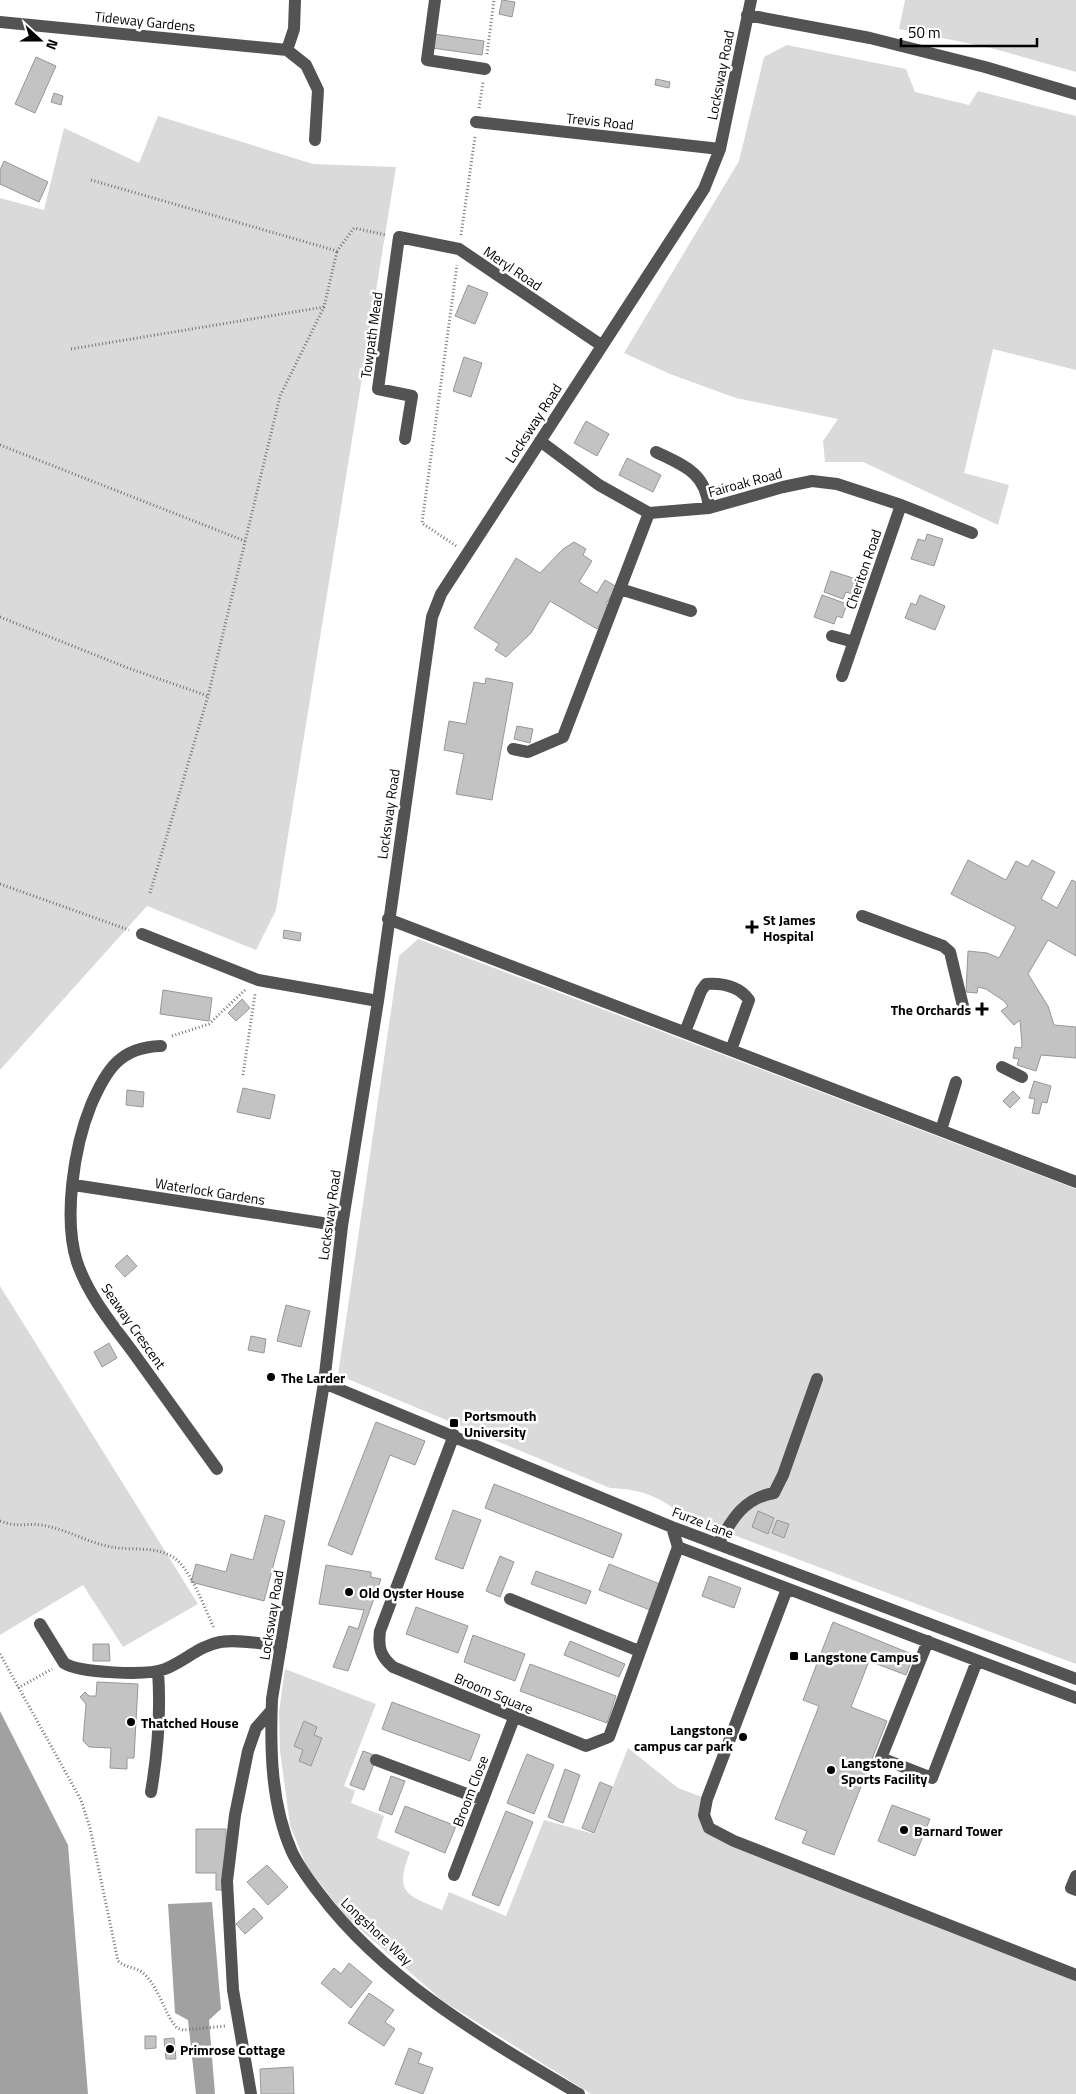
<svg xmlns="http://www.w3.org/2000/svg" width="1076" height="2094" font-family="'Titillium Web',sans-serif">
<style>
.green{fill:#dadada}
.water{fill:#a1a1a1}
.building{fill:#c3c3c3;stroke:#979797}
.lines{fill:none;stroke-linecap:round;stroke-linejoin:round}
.path{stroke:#757575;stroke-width:3;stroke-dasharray:1 2.5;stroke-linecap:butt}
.minor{stroke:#535353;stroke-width:12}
.poi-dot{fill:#000;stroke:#fff;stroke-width:2}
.labels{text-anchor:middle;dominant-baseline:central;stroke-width:5;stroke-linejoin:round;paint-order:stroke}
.street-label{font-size:14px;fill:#000;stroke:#fff}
.poi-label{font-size:14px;font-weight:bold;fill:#000;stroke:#fff;text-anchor:start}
</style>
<rect width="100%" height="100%" fill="#fff"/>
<path class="green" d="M905,0H1076V72L991,48L899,29Z
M787,45L906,69L915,92L969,105L978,91L1076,116V370L993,349L964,473L1009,485L998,525L863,462H825L823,441L838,419L736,398L670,374L624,353L739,161L764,57Z
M158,116L313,164L396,167L276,910L256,950L147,906L0,1070V1075V198L44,210L64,128L139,163Z
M418,939L1076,1189V1664L683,1516C660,1496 640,1489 610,1488L338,1375L399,956Z
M0,1286L198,1604L123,1647L83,1585L0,1635Z
M285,1669L376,1704L344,1786L355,1791L351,1803L384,1816L377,1838L410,1852C394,1893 406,1895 442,1910L449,1892L506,1916L544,1820L594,1834L628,1748L678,1788L707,1799L709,1828L1076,1975V2094H591L443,2001L345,1916L306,1865L290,1825L280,1751L279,1712Z"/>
<path class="water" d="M0,1711L68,1845L88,2094H0Z
M212,1902L221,2009L209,2020L215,2094H196L188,2020L175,2013L168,1904Z"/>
<path class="building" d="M502,0L515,2L512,17L499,14Z
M434,34L484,41L482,55L432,48Z
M36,57L56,66L35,113L15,104Z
M656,79L670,82L669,88L655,85Z
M54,93L63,96L61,105L51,102Z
M4,161L48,182L39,202L0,184V170Z
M468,285L488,293L475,324L455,316Z
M464,357L482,363L471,397L453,391Z
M586,421L609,434L597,456L574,443Z
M627,458L661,475L653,492L619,475Z
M927,534L943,539L934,566L911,559L918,539L925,541Z
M574,542L586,549L583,555L592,561L579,582L597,593L605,580L617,587L606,604L611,607L597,629L550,601L531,633L506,657L495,650L499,644L474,628L516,558L540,573L563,549Z
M831,571L856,579L852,594L846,592L843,599L824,592Z
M822,595L847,604L842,618L837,616L834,624L814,617Z
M920,595L945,606L935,630L905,618L911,603L916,605Z
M486,678L513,683L492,800L456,794L464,754L444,750L449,721L466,724L474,682L485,684Z
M517,726L533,729L530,743L514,739Z
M968,860L1006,880L1016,861L1028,867L1032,860L1055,872L1041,899L1057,908L1072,880L1076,882V956L1048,940L1028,974L1048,1006L1054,1025L1076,1027V1058L1041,1055L1036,1071L1017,1065L1019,1059L1013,1058L1015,1047L1021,1048L1022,1045L1020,1020L1014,1025L1001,1011L1008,1006L1004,1001L986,989L978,987L977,993L966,992L968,951L987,953L999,958L1016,927L951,894Z
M284,930L301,933L300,941L283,938Z
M163,990L212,998L209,1021L160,1014Z
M242,999L250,1008L236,1021L228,1013Z
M1034,1081L1051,1086L1047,1103L1042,1102L1039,1114L1032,1113L1035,1099L1029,1098Z
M243,1088L275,1095L270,1119L237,1112Z
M127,1090L144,1092L143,1107L126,1105Z
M1013,1091L1020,1098L1010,1108L1003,1101Z
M127,1255L137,1266L125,1277L115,1266Z
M286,1305L310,1311L301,1347L277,1341Z
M251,1336L266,1339L264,1353L248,1350Z
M109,1343L117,1358L102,1367L94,1352Z
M376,1422L425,1441L415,1465L390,1455L352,1555L328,1545Z
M494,1484L622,1534L613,1558L485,1508Z
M453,1510L481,1520L463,1569L435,1559Z
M758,1511L774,1518L768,1534L752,1527Z
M265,1515L285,1521L264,1601L191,1582L196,1564L226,1572L231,1554L253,1560Z
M777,1520L789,1524L784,1538L772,1533Z
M500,1556L514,1562L500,1597L486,1591Z
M609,1564L660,1584L650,1610L599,1590Z
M326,1565L371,1572V1577L381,1579L348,1671L333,1667L349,1626L358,1629L364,1610L319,1604Z
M536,1571L591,1591L586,1604L531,1584Z
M709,1576L741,1588L734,1608L702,1596Z
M416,1607L468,1626L458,1653L406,1634Z
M833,1622L914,1655L906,1675L869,1661L851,1707L887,1721L834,1855L802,1843L807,1831L775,1819L819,1706L803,1700Z
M473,1635L525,1654L515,1681L464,1662Z
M570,1641L625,1664L619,1677L564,1655Z
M93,1644H109L110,1661H93Z
M530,1664L616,1696L607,1723L520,1691Z
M97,1682L138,1684L134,1758H127V1769L110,1768L111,1748L89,1747L83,1741L86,1704L80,1697L85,1692L89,1696H96Z
M392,1702L480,1735L470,1761L382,1729Z
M304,1721L317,1727L314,1735L322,1738L311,1766L299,1761L303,1750L294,1746Z
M363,1751L377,1756L364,1790L350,1785Z
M527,1754L554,1765L534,1814L507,1803Z
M565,1769L580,1775L563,1823L548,1817Z
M391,1776L405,1781L392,1815L379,1810Z
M600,1782L612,1787L594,1833L582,1828Z
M892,1805L930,1819L915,1856L878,1841Z
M405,1806L456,1826L445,1853L395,1832Z
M506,1811L533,1822L499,1906L472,1895Z
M196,1829H226V1890H216V1873H196Z
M267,1865L288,1887L268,1905L247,1882Z
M254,1908L263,1918L245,1934L236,1924Z
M349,1963L372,1982L351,2008L321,1983L334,1968L341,1974Z
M369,1993L394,2010L385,2022L395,2029L384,2046L348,2023Z
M145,2036H156V2048L145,2049Z
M174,2038L176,2059H166L164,2039Z
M409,2048L422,2053L418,2063L433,2068L423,2094L395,2084Z
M293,2067L294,2094H261L260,2069Z"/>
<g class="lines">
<path class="path" d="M487,54L494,0
M479,108L483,82
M91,180L337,251L354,228L386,235
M461,235L475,137
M71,349L324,307
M0,445L245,541
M456,546L422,523L457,265
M0,617L128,668L208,696
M0,884L129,930
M150,893L208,696L280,396L324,307L337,251
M172,1036L209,1024L245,990
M243,1075L255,994
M0,1521C19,1528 24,1523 41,1525C68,1529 91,1545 118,1548C139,1550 164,1546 180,1563C195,1580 204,1607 214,1628
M0,1654L81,1800L90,1828L118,1961C126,1968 136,1967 143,1973C160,1988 163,2012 177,2028L183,2030L226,2026
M18,1688L52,1669"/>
<path class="minor" d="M295,0L294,29L287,50L306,65L318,90L315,140
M435,0L427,60L485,69
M747,15L870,38L985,67L1076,94
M0,22L287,50
M476,122L720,149
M405,439L412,396L378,389L399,237L459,249L601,345
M540,441L599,485L649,513L709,508L783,487L812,481L837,484L901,505L972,533
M656,452C685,466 706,473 709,508
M620,589L691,611
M832,636L854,642
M842,676L901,505
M513,749L528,752L563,737L649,513
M862,916L943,946L950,952L963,1006
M388,919L1076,1182
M142,934L258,980L378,1001
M685,1032L701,991L706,984C722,983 739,986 749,1000L731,1050
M161,1046C120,1047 106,1070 91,1105C74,1147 63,1218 77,1262C89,1297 113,1325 135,1355C162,1393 190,1431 217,1469
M1002,1067L1022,1077
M941,1130L956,1082
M74,1185L342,1226
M324,1383L672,1527L1076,1679
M454,1435L380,1631C378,1647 380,1656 393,1667L586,1746L609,1737L678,1547L672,1527
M718,1544C732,1519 744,1498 774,1493L783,1475L817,1379
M678,1547L1076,1698
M787,1589L707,1799L704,1815L709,1828L734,1841L1076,1975
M510,1599L639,1651
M40,1624L64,1663C79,1673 147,1676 165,1669C185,1661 199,1646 220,1642C240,1639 262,1644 281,1646
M928,1641L881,1758L932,1778L977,1661
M376,1760L483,1800
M151,1792C158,1751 161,1713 158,1671
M454,1875L514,1718
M1076,1876L1071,1888L1076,1890
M251,2094L233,1990L227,1881L235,1815L248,1751L256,1728L271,1711
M579,2094C486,2039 385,1981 319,1893C309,1880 299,1867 292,1852C271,1805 270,1749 272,1699L324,1383L342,1226L378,1001L432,617L441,594L704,189L720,149L751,0"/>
</g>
<g class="poi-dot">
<path d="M749.5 919.5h5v5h5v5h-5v5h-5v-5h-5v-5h5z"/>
<path d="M979.5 1001.5h5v5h5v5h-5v5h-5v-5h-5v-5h5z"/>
<circle cx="271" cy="1377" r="5"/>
<rect x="449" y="1418" width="10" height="10" rx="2.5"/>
<circle cx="349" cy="1592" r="5"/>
<rect x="789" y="1651" width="10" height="10" rx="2.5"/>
<circle cx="131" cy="1722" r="5"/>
<circle cx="743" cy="1737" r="5"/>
<circle cx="831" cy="1770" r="5"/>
<circle cx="904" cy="1830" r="5"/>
<circle cx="170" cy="2049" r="5"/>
</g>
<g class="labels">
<g class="street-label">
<text transform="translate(145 21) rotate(6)">Tideway Gardens</text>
<text transform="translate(720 75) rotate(-79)">Locksway Road</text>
<text transform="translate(600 121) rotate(6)">Trevis Road</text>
<text transform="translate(513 268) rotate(34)">Meryl Road</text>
<text transform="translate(371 335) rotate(-82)">Towpath Mead</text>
<text transform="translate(533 423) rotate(-57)">Locksway Road</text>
<text transform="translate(745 482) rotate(-15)">Fairoak Road</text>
<text transform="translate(863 569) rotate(-71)">Cheriton Road</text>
<text transform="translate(388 814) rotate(-82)">Locksway Road</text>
<text transform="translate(210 1191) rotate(9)">Waterlock Gardens</text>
<text transform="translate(329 1215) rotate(-82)">Locksway Road</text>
<text transform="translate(134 1326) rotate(55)">Seaway Crescent</text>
<text transform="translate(703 1522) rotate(21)">Furze Lane</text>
<text transform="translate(271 1615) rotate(-81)">Locksway Road</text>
<text transform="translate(494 1693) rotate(23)">Broom Square</text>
<text transform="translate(470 1791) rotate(-69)">Broom Close</text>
<text transform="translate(377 1931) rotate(43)">Longshore Way</text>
</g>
<g class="poi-label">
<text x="763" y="919">St James<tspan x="763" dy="16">Hospital</tspan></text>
<text x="971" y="1009" text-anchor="end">The Orchards</text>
<text x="281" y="1377">The Larder</text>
<text x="464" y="1415">Portsmouth<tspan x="464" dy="16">University</tspan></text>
<text x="359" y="1592">Old Oyster House</text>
<text x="804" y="1656">Langstone Campus</text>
<text x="141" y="1722">Thatched House</text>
<text x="733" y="1729" text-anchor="end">Langstone<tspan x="733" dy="16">campus car park</tspan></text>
<text x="841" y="1762">Langstone<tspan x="841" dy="16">Sports Facility</tspan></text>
<text x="914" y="1830">Barnard Tower</text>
<text x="180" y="2049">Primrose Cottage</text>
</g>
</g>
<g transform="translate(40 40) rotate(111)" stroke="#ffffff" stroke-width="4" paint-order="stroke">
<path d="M0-4L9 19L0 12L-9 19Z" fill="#000000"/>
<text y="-8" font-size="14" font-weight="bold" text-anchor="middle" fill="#000000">N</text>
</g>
<path d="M901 38v8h136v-8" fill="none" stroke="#000000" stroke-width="2.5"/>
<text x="908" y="38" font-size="15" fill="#000000" stroke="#ffffff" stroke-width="4" paint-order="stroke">50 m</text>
</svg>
